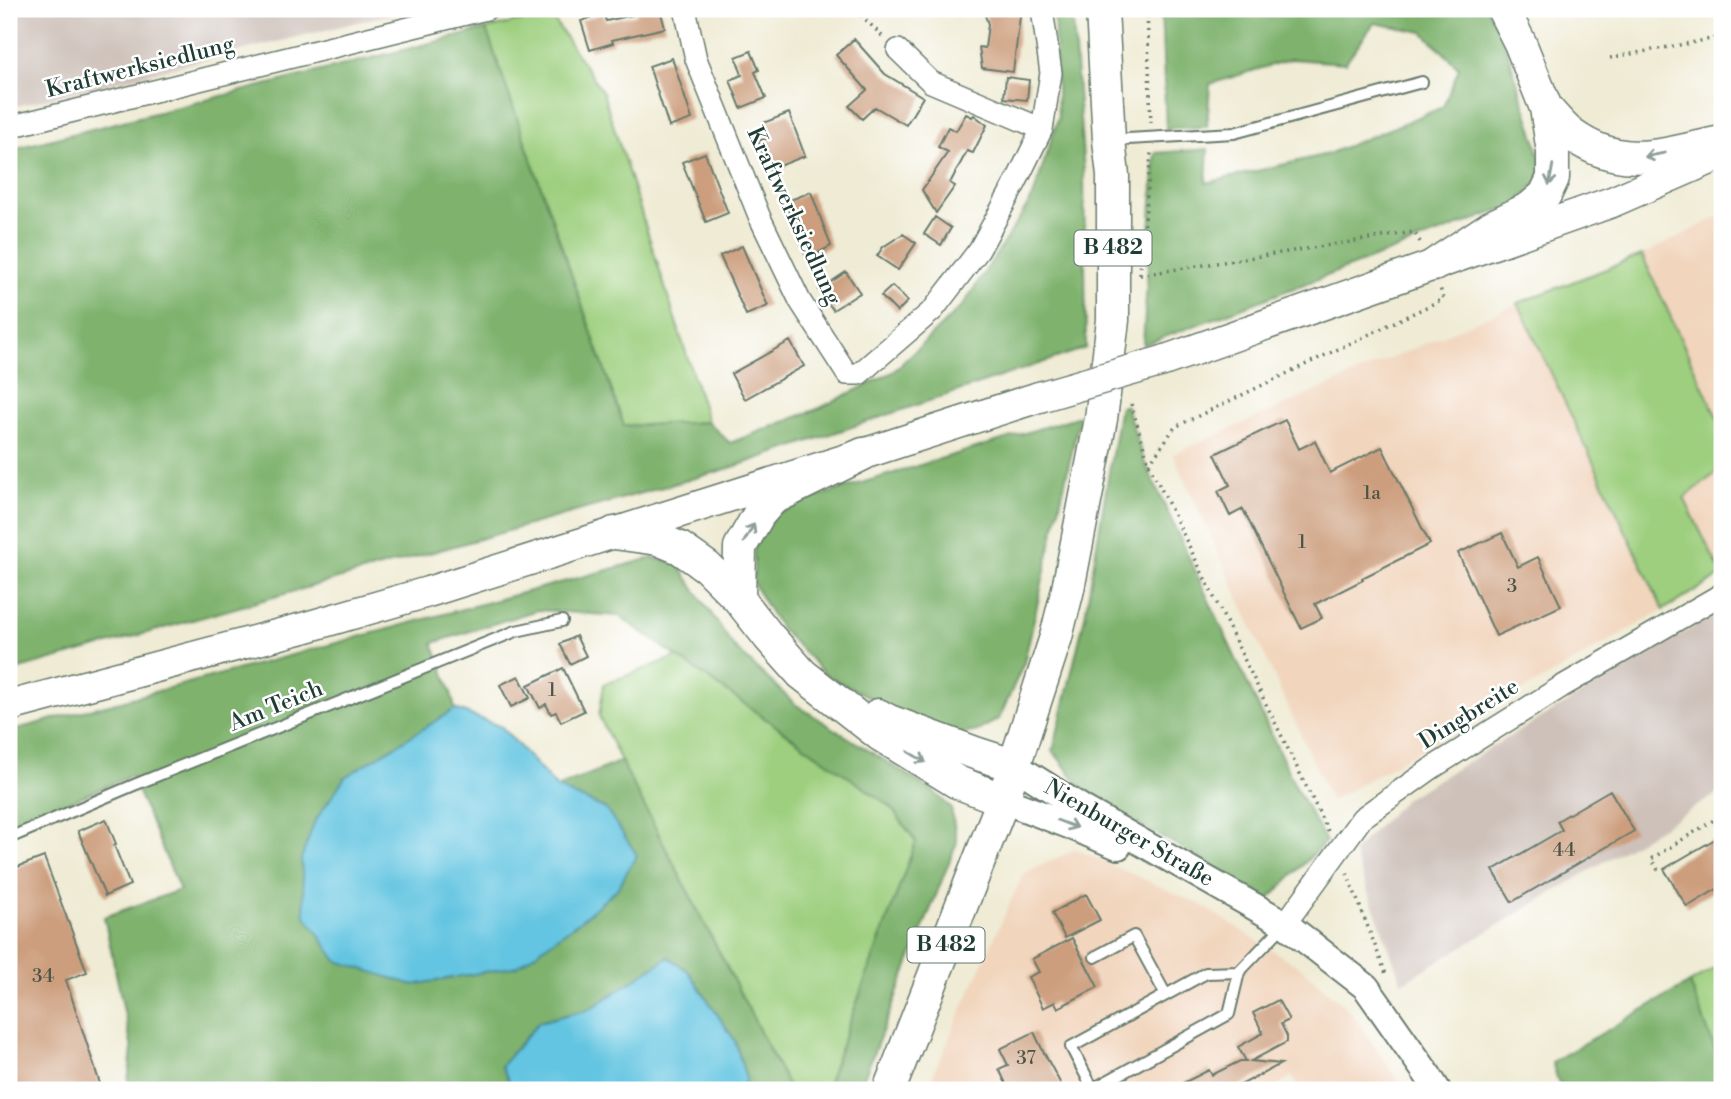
<svg xmlns="http://www.w3.org/2000/svg" width="1731" height="1099" font-family="'Libre Bodoni',serif">
<style>
.built{fill:#f1d5bd}
.industrial{fill:#cec1ba}
.green{fill:#9dcf7e;stroke:#5e8659;stroke-width:2}
.forest{fill:#7eb26d;stroke:#4e7850;stroke-width:2}
.water{fill:#63c5e1;stroke:#41818a;stroke-width:2}
.building{fill:#cc9e7d}
.lines{fill:none;stroke-linecap:round;stroke-linejoin:round}
.service-casing{stroke:#687a6c;stroke-width:14}
.minor-casing{stroke:#687a6c;stroke-width:24}
.tertiary-casing{stroke:#687a6c;stroke-width:30}
.secondary-casing{stroke:#687a6c;stroke-width:33}
.primary-casing{stroke:#687a6c;stroke-width:35}
.path{stroke:#687a6c;stroke-width:3.5;stroke-dasharray:2 5;stroke-linecap:butt}
.service{stroke:#fff;stroke-width:10}
.minor{stroke:#fff;stroke-width:21}
.tertiary{stroke:#fff;stroke-width:26}
.secondary{stroke:#fff;stroke-width:30}
.primary{stroke:#fff;stroke-width:32}
.secondary-bridge-casing{stroke:#687a6c;stroke-width:33;stroke-linecap:butt}
.secondary-bridge{stroke:#fff;stroke-width:30}
.oneway{stroke:#8f9e9a}
.labels{text-anchor:middle;dominant-baseline:central;stroke-width:5;stroke-linejoin:round;paint-order:stroke}
.number-label{font-size:19px;fill:#4a5546}
.shield{fill:#fff;stroke:#627771;stroke-width:2}
.shield-label{font-size:21px;font-weight:bold;fill:#1f3d34}
.street-label{font-size:23px;fill:#1f3d34;stroke:#fff}
</style>
<rect width="100%" height="100%" fill="#fff"/>
<filter id="ink" filterUnits="userSpaceOnUse"><feTurbulence type="fractalNoise" baseFrequency=".0143" numOctaves="2"/><feDisplacementMap in="SourceGraphic" scale="14" xChannelSelector="R" yChannelSelector="G"/><feConvolveMatrix kernelMatrix="1 2 1 2 8 2 1 2 1" color-interpolation-filters="sRGB"/></filter>
<filter id="wash" filterUnits="userSpaceOnUse"><feTurbulence type="fractalNoise" baseFrequency=".00686" numOctaves="4" result="noise"/><feDisplacementMap in="SourceGraphic" scale="28" xChannelSelector="R" yChannelSelector="G"/><feGaussianBlur stdDeviation="1.57" result="paint"/><feColorMatrix in="noise" values="0 0 0 0 0 0 0 0 0 0 0 0 0 0 0 0 0 1.4 0 .05"/><feComposite in="paint" operator="in"/></filter>
<g filter="url(#wash)">
<rect width="100%" height="100%" fill="#efebd4"/>
<path class="built" d="M1722,215V428L1642,255Z
M1518,303L1663,610L1331,801L1173,454Z
M1722,468V574L1684,498Z
M1076,849L1203,906L1302,969L1350,1011L1405,1090H1298L1292,1076L1272,1090H926L1023,874Z"/>
<path class="industrial" d="M9,9H411L9,108Z
M1722,610V791L1402,983L1353,852L1405,799Z"/>
<path class="green" d="M550,14L603,93L708,422L624,426L486,29Z
M1642,255L1722,428V468L1684,498L1722,575L1663,610L1518,303Z
M679,656L890,806L916,842L825,1090H790L621,761L599,716L604,684Z
M1722,964V1069L1690,983Z"/>
<path class="forest" d="M1054,9H1070L1073,22L1084,173L1086,348L730,468L9,672V150L486,29L624,426L708,422L730,443L820,408L893,372L964,304L1033,197L1058,118Z
M1161,9H1487L1504,42L1532,128L1541,162L1539,179L1519,203L1143,345L1155,153L1208,149L1206,183L1328,154L1443,107L1459,68L1423,32L1374,23L1345,63L1291,59L1210,84L1207,127L1166,128Z
M1120,406H1126L1144,461L1297,790L1326,841L1269,899L1191,853L1088,796L1053,751L1085,616Z
M1080,416L1024,663L999,719L977,731L956,735L930,727L827,676L780,628L754,585V547L775,514L819,496Z
M652,558L677,563L734,647L795,704L933,791L951,808L957,842L859,1090H825L916,841L890,806L619,616L537,610L433,643L451,692L455,709L345,777L606,809L557,788L621,761L790,1090H738L746,1079L735,1041L689,972L669,957L590,1009L539,1022L501,1066L514,1090H127L132,1049L104,917L180,890L131,776L9,827V731Z
M1690,983L1722,1069V1090H1561L1552,1062Z"/>
<path class="water" d="M455,709L502,727L557,788L606,809L637,855L617,889L585,917L518,966L413,985L337,961L305,915L301,859L315,821L345,777Z
M669,957L689,972L735,1041L746,1080L738,1090H514L501,1066L539,1022L590,1009Z"/>
<g id="blocks">
<path class="building" d="M635,9H660L665,28L612,40L613,43L590,50L581,21L603,13L606,21L637,14Z
M983,9H1021L1013,72L982,68L979,47L985,48L988,24Z
M854,39L885,74L923,97L906,125L875,107L862,119L849,106L867,90L836,55Z
M751,51L759,70L755,72L766,98L741,108L730,80L742,75L736,57Z
M672,58L692,119L669,127L649,66Z
M1006,77L1029,80L1027,100L1004,98Z
M789,113L805,156L769,170L758,141L768,138L763,123Z
M966,114L972,117L974,115L987,125L973,153L967,151L950,183L955,186L936,213L922,190L948,152L938,147L948,127L956,131Z
M705,153L728,213L706,222L682,162Z
M811,192L831,246L807,259L785,202Z
M935,217L951,228L941,245L924,234Z
M903,234L916,243L898,270L877,256L883,247Z
M742,246L768,306L746,315L720,256Z
M846,272L860,293L833,310L819,290Z
M892,286L908,301L897,312L881,296Z
M790,341L804,366L745,399L731,374Z
M1285,420L1299,449L1315,441L1330,473L1382,447L1430,544L1362,578L1363,580L1315,604L1322,618L1301,628L1243,509L1230,516L1218,491L1230,485L1215,454Z
M1502,533L1518,567L1538,557L1561,606L1496,636L1458,553Z
M576,636L586,656L570,664L560,644Z
M563,668L584,711L561,722L556,712L551,714L546,704L540,708L528,685Z
M519,676L530,698L511,707L500,685Z
M1610,790L1634,831L1512,902L1493,870L1562,830L1557,821Z
M106,819L116,844L114,845L130,885L105,896L78,831Z
M1722,835V886L1687,907L1664,869Z
M44,857L87,972L66,980L102,1090H18L9,1060V870Z
M1086,894L1100,920L1065,938L1052,913Z
M1072,938L1098,987L1058,1008L1055,1002L1043,1008L1028,977L1039,972L1032,959Z
M1278,1000L1289,1020L1281,1024L1287,1036V1042L1251,1061L1281,1064L1231,1090H1169L1209,1070L1212,1075L1240,1061H1246L1238,1047L1263,1033L1253,1013Z
M1034,1032L1043,1051L1064,1090H1009L999,1069L1008,1065L1000,1049Z"/>
</g>
</g>
<g filter="url(#ink)">
<use href="#blocks" fill-opacity="0" stroke="#687a6c" stroke-width="2"/>
<g class="lines">
<g class="service-casing">
<path id="service" d="M1110,140L1234,133L1422,82
M9,838L134,785L516,631L562,621
M1095,957L1134,936L1166,995
M1239,972L1229,1014L1093,1089L1071,1047L1206,973L1239,972L1285,924"/>
</g>
<g class="minor-casing">
<path id="minor" d="M685,9L696,59L760,218L800,301L847,374H859L933,310L979,250L1016,182L1042,129L931,82L898,50
M9,127L486,9
M1042,129L1051,73L1042,9
M1285,924L1362,818L1432,768L1561,687L1722,594"/>
</g>
<g class="tertiary-casing">
<path id="tertiary" d="M1015,766L1083,809L1285,924L1366,987L1427,1074L1437,1090
M1003,800L1069,825L1118,846"/>
</g>
<g class="secondary-casing">
<path id="secondary" d="M1163,361L1612,202L1722,154
M9,706L303,628L428,592L863,454L1039,397"/>
</g>
<g class="primary-casing">
<path id="primary" d="M1546,108C1554,117 1563,128 1572,135C1623,172 1666,153 1722,142
M1434,265L1491,227L1530,208L1545,195L1553,178V152L1546,108L1520,43L1503,9
M614,533L658,539L680,548L707,567L739,599L769,637L802,674L879,734L957,782L1003,800
M739,599L740,547L759,514L772,499L863,454
M878,715L889,721L975,753L1015,766
M889,1090L1003,800L1056,637L1068,589L1101,419L1113,320V176L1109,140L1102,9"/>
</g>
<path class="path" d="M858,9V12L884,38
M1147,9L1151,124
M1610,58L1722,37
M1140,274L1151,153
M1140,275L1414,232L1422,245
M1131,404L1149,464L1328,831
M1149,464L1175,427L1443,299L1440,287
M1658,870L1651,859L1722,815
M1347,873L1386,974"/>
<use href="#service" class="service"/>
<use href="#minor" class="minor"/>
<use href="#tertiary" class="tertiary"/>
<use href="#secondary" class="secondary"/>
<use href="#primary" class="primary"/>
<g class="secondary-bridge-casing">
<path id="secondary-bridge" d="M1039,397L1163,361"/>
</g>
<use href="#secondary-bridge" class="secondary-bridge"/>
</g>
<defs><path id="oneway-shaft" d="M-6 0H5M1.5-3L5.5 0L1.5 3" fill="none" stroke-width="1.6" stroke-linecap="round" stroke-linejoin="round" transform="scale(1.75)"/></defs>
<g class="oneway">
<use href="#oneway-shaft" transform="translate(1655 155) rotate(169)"/>
<use href="#oneway-shaft" transform="translate(1551 175) rotate(100)"/>
<use href="#oneway-shaft" transform="translate(749 533) rotate(-60)"/>
<use href="#oneway-shaft" transform="translate(917 757) rotate(31)"/>
<use href="#oneway-shaft" transform="translate(1067 824) rotate(21)"/>
</g>
</g>
<g class="labels">
<g class="number-label">
<text x="1372" y="493">1a</text>
<text x="1302" y="542">1</text>
<text x="1512" y="586">3</text>
<text x="552" y="690">1</text>
<text x="1564" y="850">44</text>
<text x="43" y="976">34</text>
<text x="1026" y="1058">37</text>
</g>
<g class="shield">
<rect x="1074.5" y="230.5" width="77" height="35" rx="5"/>
<rect x="907.5" y="927.5" width="77" height="35" rx="5"/>
</g>
<g class="shield-label">
<text x="1113" y="248">B 482</text>
<text x="946" y="945">B 482</text>
</g>
<g class="street-label">
<text transform="translate(140 67) rotate(-14)">Kraftwerksiedlung</text>
<text transform="translate(794 216) rotate(65)">Kraftwerksiedlung</text>
<text transform="translate(276 706) rotate(-22)">Am Teich</text>
<text transform="translate(1469 714) rotate(-32)">Dingbreite</text>
<text transform="translate(1129 833) rotate(30)">Nienburger Straße</text>
</g>
</g>
<rect width="1731" height="1099" fill="none" stroke="#fff" stroke-width="35"/>
</svg>
